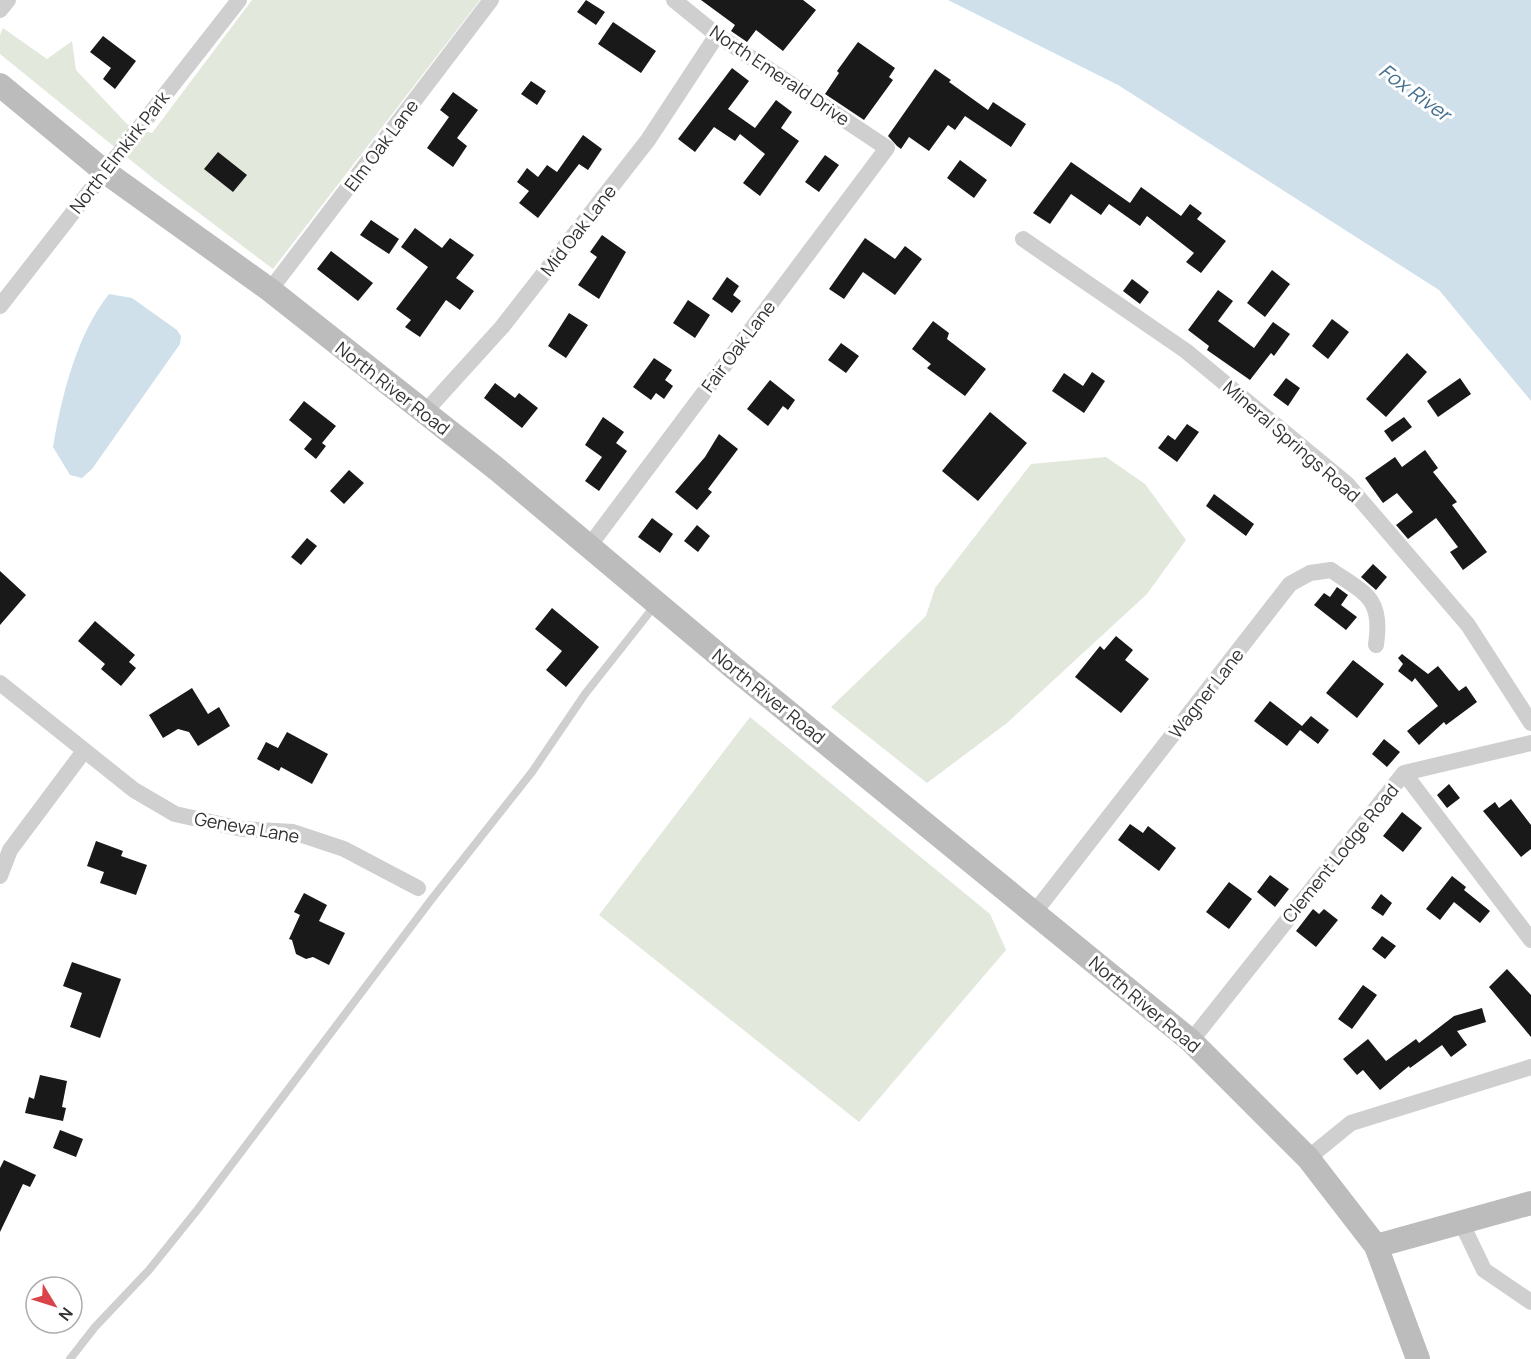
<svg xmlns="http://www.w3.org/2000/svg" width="1531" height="1359" font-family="Manrope,sans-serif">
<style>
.green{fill:#e2e8dc}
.water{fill:#d0e0eb}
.building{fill:#191919}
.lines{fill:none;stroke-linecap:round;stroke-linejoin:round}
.lane{stroke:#cfcfcf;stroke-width:8}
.street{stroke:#cfcfcf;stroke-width:16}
.secondary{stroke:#bcbcbc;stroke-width:24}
.labels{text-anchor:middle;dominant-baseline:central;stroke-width:6;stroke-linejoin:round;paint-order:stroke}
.street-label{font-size:18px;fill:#323232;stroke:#fff}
.water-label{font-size:20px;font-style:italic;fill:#447090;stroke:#fff}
</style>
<rect width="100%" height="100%" fill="#fff"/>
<path class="green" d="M252,0H480L273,269L154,179L0,54V35L3,28L47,59L72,41L76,70L127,124L152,133Z
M1106,457L1145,484L1186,540L1147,594L1007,723L927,783L831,707L926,616L935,588L1031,464Z
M750,717L990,914L1006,950L859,1122L599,915Z"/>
<path class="water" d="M948,0H1531V401L1439,290L1118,85Z
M109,294L132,298L177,330L181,336L180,344L92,469L82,478L70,475L53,447C62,395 76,336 109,294Z"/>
<path class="building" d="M586,0L605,12L596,25L577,12Z
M701,0H803L816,10L783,51L756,30L747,42L731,31L735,25Z
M613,22L656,51L641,73L598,44Z
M103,36L136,61L115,89L103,79L111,68L90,52Z
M858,42L895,68L889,77L893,80L864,120L825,94L839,73L837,71Z
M732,68L749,81L728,109L755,128L776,100L792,112L781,128L799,141L760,196L743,183L765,154L740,134L735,141L714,127L695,152L678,139Z
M935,69L951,80L949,82L988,110L993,102L1026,124L1011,147L965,116L955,130L948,125L929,151L909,137L901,149L897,146L888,136Z
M531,81L546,91L537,105L521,94Z
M453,92L478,110L457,138L467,146L453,167L427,148L449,117L440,110Z
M583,135L602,149L588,170L579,164L538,218L519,203L529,191L517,182L527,168L538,177L547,165L557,172Z
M218,152L247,175L233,192L204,169Z
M825,155L839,165L819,192L805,182Z
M960,160L987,180L974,198L947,178Z
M1071,162L1130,203L1141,187L1181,216L1190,204L1202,213L1197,219L1226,241L1201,273L1186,262L1194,253L1147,216L1140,226L1109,204L1101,215L1071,194L1050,224L1033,213Z
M371,220L399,239L389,254L360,235Z
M415,228L442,248L450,238L474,255L456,278L474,291L460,310L446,300L420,337L405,327L411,320L396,309L428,267L401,247Z
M602,235L626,252L599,299L578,285L597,257L590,252Z
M865,238L895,259L905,246L922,259L895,295L863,272L844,299L829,289Z
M331,251L373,283L358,301L317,269Z
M1272,270L1290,284L1265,317L1247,303Z
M727,277L739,286L733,295L741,301L732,313L712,299Z
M1132,279L1149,292L1140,304L1123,291Z
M1218,290L1233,301L1218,321L1254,348L1273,322L1290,334L1274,356L1271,353L1250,380L1207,350L1209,346L1188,330Z
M688,300L710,315L695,338L673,323Z
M569,313L588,325L566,358L548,346Z
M1332,319L1349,332L1328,359L1312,346Z
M933,321L949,333L947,339L986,369L965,396L927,368L931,364L912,349Z
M841,343L859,356L846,373L828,360Z
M1407,353L1427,372L1386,417L1366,399Z
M654,358L672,370L665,380L673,386L664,399L656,393L651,400L633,387Z
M1092,372L1105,381L1084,413L1052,391L1064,373L1083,386Z
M1286,378L1300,388L1288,406L1273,395Z
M1460,378L1471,394L1438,417L1427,401Z
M770,380L795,400L788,410L783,406L768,426L747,409Z
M495,383L515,398L519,393L538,408L522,428L484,398Z
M304,401L336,426L322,443L326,446L316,459L304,449L312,439L289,420Z
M990,412L1027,443L978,501L942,471Z
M603,417L624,432L616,443L627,451L599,491L585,481L602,457L585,445Z
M1404,417L1412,427L1392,442L1384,431Z
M1187,424L1199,432L1177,462L1158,448L1168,435L1175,440Z
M719,434L738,449L708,489L712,492L697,510L675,492L705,457Z
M1425,450L1438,468L1433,472L1457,502L1452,505L1487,552L1463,570L1450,552L1458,547L1436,518L1408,539L1396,525L1413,512L1397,493L1383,503L1365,478L1395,457L1402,467Z
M349,470L364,483L344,504L330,491Z
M1214,494L1254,524L1246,536L1206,506Z
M652,518L673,534L660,553L638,537Z
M697,525L710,536L698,552L684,541Z
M307,538L317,546L301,565L291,557Z
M1373,564L1387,577L1376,590L1361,577Z
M0,571L26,595L0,625Z
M1337,587L1348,595L1341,605L1357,617L1346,630L1314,605L1324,593L1330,597Z
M552,608L599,647L566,687L546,670L562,651L535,629Z
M95,621L135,655L129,662L136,668L121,686L101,669L105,664L78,641Z
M1116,636L1133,650L1125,660L1149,679L1121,713L1075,677L1100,646L1104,650Z
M1402,654L1428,674L1438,666L1459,691L1466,686L1477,702L1446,725L1444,722L1419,745L1407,731L1438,706L1415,678L1412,682L1398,671L1403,664L1398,658Z
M1353,660L1384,684L1357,718L1326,693Z
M192,688L208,714L219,707L230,726L198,746L189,732L178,729L163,738L149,715Z
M1270,701L1302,726L1311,716L1329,730L1318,744L1300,730L1287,746L1254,721Z
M287,732L328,754L312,784L281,767L279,771L257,759L266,742L278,748Z
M1384,739L1400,752L1387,767L1372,754Z
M1449,784L1460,798L1447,808L1437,795Z
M1511,799L1531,825V849L1521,857L1483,811L1495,802L1499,808Z
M1402,812L1422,828L1403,852L1383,836Z
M1130,824L1143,833L1148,826L1176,848L1159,871L1118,840Z
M96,841L123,851L121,856L147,865L136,895L100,883L104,872L87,866Z
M1270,875L1289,889L1275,907L1257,892Z
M1452,876L1466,887L1464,890L1490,911L1480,923L1454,902L1440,920L1426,909Z
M1229,882L1252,899L1229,929L1206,912Z
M304,893L327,905L319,921L345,933L329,965L313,957L306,959L296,954L292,940L289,939L300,915L294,912Z
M1381,894L1392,903L1383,916L1371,908Z
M1313,909L1319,914L1324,909L1338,920L1316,947L1296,931Z
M1382,936L1396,946L1385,959L1372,949Z
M72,962L121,979L100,1038L70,1027L82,993L63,986Z
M1507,969L1531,995V1037L1489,987Z
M1363,985L1377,995L1352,1029L1338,1019Z
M1482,1008L1486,1022L1457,1031L1467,1045L1451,1057L1442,1045L1410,1068L1409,1066L1380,1090L1363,1070L1357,1075L1343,1059L1368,1039L1386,1061L1416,1039L1419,1043L1454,1016Z
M40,1075L67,1081L62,1107L66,1108L63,1121L25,1113L29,1097L34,1099Z
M60,1130L83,1139L76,1157L53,1148Z
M4,1160L36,1175L30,1187L23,1184L0,1232V1168Z"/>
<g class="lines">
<path class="lane" d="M70,1359L95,1327L149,1270L198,1209L431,900L532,772L585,694L656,604"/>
<path class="street" d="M0,10L8,0
M1023,239L1186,351L1347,484L1468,625L1531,723
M270,290L491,0
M0,306L239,0
M424,413L502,327L648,140L717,35
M590,545L887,148L717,35L674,0
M0,683L134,790L175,814L242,829L293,832L344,849L418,888
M1404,773L1531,940
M1404,773L1531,743
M0,876L10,850L84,751
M1034,913L1290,584L1310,573L1331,570C1366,594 1383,598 1376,645
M1191,1041L1404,773
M1308,1158L1351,1123L1531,1067
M1462,1224L1484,1270L1531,1302"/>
<path class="secondary" d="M0,85L104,171L270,290L498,470L734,668L1191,1041L1308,1158L1376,1246L1418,1359
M1376,1246L1531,1203"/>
</g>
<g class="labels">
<g class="street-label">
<text transform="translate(780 75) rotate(34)">North Emerald Drive</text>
<text transform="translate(381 145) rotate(-53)">Elm Oak Lane</text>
<text transform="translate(119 152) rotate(-52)">North Elmkirk Park</text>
<text transform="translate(578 230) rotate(-52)">Mid Oak Lane</text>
<text transform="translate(738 346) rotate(-53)">Fair Oak Lane</text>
<text transform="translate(393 388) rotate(38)">North River Road</text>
<text transform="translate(1292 441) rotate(41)">Mineral Springs Road</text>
<text transform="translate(1206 693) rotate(-52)">Wagner Lane</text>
<text transform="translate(769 696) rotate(39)">North River Road</text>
<text transform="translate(247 827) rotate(10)">Geneva Lane</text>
<text transform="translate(1340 853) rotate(-51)">Clement Lodge Road</text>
<text transform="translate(1145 1004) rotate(40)">North River Road</text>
</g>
<g class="water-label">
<text transform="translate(1415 92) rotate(36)">Fox River</text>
</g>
</g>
<g transform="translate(54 1305) rotate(128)"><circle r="28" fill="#ffffff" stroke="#adadad" stroke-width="1.5"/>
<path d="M0-4.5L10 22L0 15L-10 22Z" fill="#da4349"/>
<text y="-9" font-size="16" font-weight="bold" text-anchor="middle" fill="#323232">N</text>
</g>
</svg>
